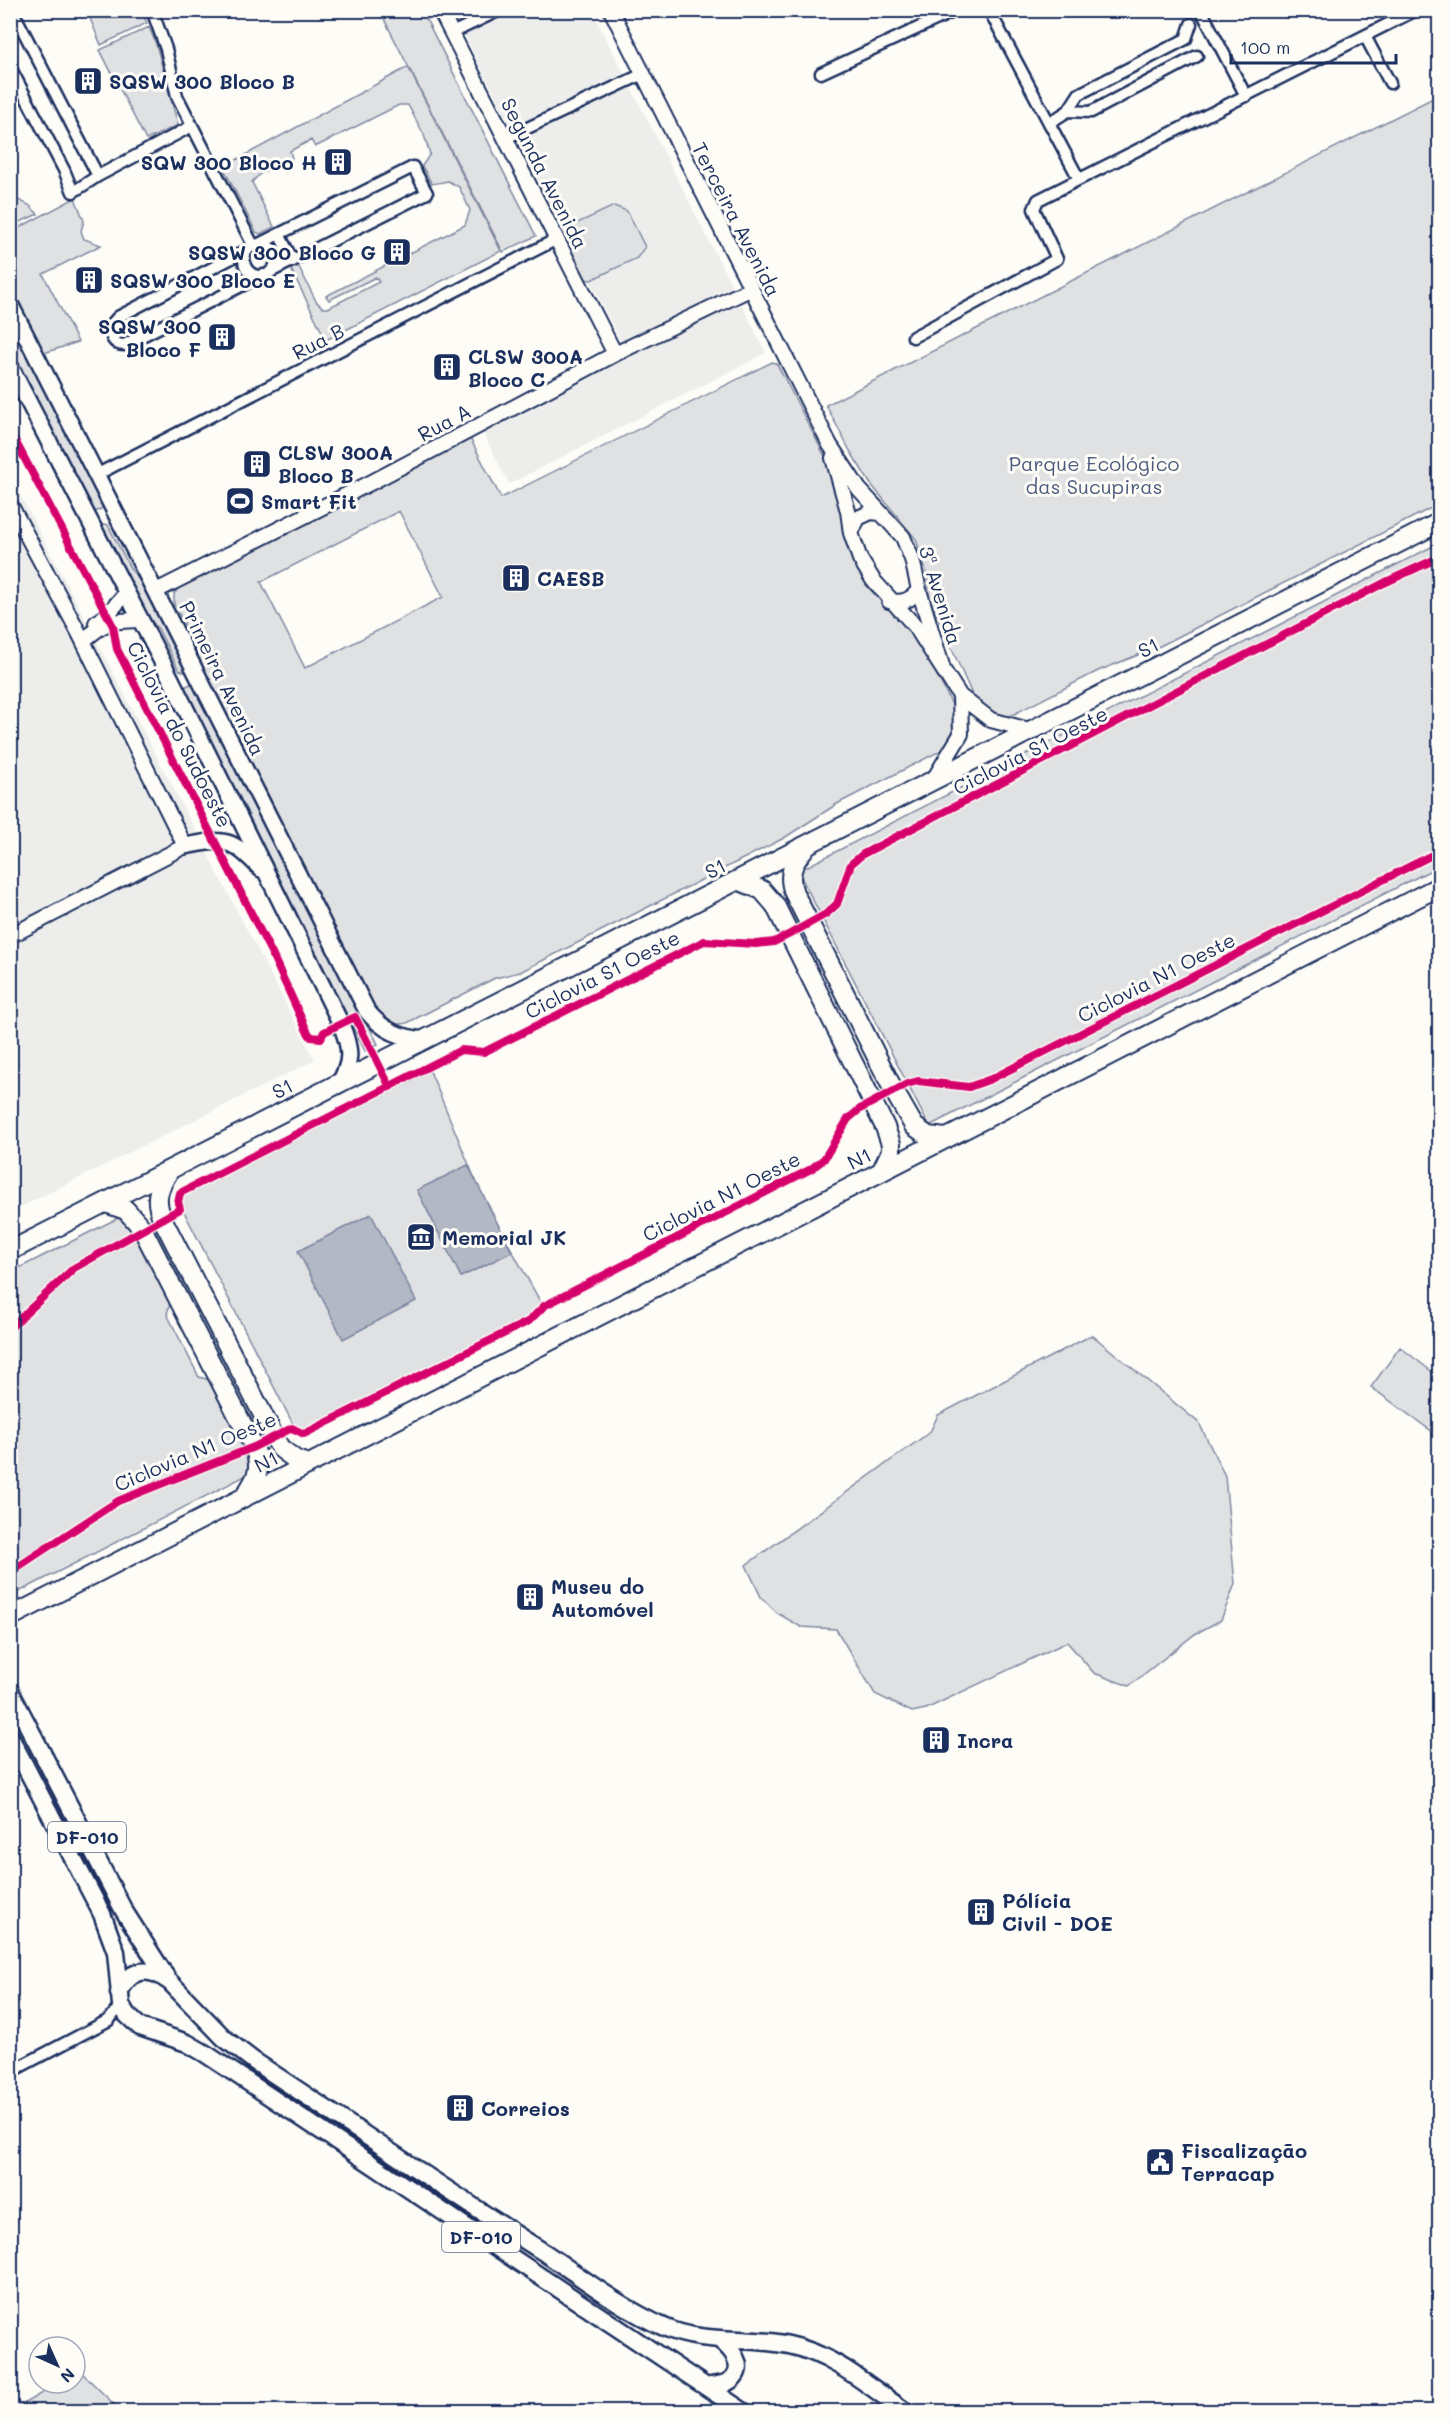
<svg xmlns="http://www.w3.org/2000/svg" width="1450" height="2422" font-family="Mali,sans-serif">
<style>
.built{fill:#edeeec}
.green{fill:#e0e1e3;stroke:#7e88a0;stroke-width:1.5;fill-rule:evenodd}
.water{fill:#b3b8c5;stroke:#76819c;stroke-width:1.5}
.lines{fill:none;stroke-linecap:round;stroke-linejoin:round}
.minor-casing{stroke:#1b2f5e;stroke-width:15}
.tertiary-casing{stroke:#1b2f5e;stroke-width:18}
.secondary-casing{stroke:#1b2f5e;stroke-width:20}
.primary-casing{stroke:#1b2f5e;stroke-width:21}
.trunk-casing{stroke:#1b2f5e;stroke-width:22}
.minor{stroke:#fdfcf7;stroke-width:10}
.tertiary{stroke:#fdfcf7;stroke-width:14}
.secondary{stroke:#fdfcf7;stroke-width:15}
.primary{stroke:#fdfcf7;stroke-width:16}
.trunk{stroke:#fdfcf7;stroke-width:18}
.cycleway-casing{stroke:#fdfcf7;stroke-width:11}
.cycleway{stroke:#d6006c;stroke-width:8}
.labels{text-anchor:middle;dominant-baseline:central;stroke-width:6;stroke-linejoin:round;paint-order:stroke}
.shield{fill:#fdfcf7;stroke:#5f6c8c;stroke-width:1.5}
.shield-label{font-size:18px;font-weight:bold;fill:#1b2f5e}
.poi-label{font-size:20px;font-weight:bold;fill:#1b2f5e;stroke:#fdfcf7;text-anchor:start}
.street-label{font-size:20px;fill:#1b2f5e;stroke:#fdfcf7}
.park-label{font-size:20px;fill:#4c5c7f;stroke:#fdfcf7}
</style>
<rect width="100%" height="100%" fill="#fdfcf7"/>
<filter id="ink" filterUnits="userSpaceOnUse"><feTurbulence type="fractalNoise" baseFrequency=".0167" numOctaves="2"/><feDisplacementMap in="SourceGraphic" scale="12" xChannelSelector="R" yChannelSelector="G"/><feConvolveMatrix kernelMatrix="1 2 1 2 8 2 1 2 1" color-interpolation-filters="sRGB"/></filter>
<g filter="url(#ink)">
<path class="built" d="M452,11H592L766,353L509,484L482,431L628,356Z
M10,475L315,1060L11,1212H10Z"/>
<path class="green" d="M87,11H141L147,23L101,45Z
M380,11H422L536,236L503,252Z
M149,27L156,44L178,125L146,140L100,50Z
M408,67L501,251L326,340L290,267L297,263L316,301L323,308H328L379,282L376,277L329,300L326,296L465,225L470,210L459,187L448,181L432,184L422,166L430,154L424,135L408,105H399L315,147L311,140L290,151L292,158L261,173L252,182L274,227L260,234L256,232L223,167Z
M1439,95V504L1158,647L1098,671L1008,717L1001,718L978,708L929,597L928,578L916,539L870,483L850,451L826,405Z
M10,189L16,199L29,205L38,214L11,226Z
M75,198L84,221L81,231L84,239L101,245L43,274L78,342L44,353L11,287V232Z
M614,206L627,211L645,247L637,258L591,280L583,279L562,238L569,227Z
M10,320L105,507L93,513L11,352Z
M772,362L777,364L834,474L868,583L907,626L929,660L959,718L960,727L946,748L837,804L784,838L520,972L495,978L407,1023C391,1027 385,1020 374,1009L200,666L193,641L174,604V594L180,586L467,439L471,440L501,498ZM399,511L443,597L305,668L261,582Z
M105,524L108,525L130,568L150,594L186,670L185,672L179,670L158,629L138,603L101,527Z
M1439,543V866L929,1126L798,871Z
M195,682L378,1044L365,1051L182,688Z
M430,1071L482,1196L541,1303L527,1319L304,1432L295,1428L180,1204L183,1195Z
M123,1218L129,1224L170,1303L167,1314L199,1377L210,1380L252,1462L251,1469L247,1475L11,1596V1272L116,1219Z
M1092,1335L1199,1423L1225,1476L1235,1584L1221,1620L1195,1634L1129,1686L1094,1673L1067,1642L926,1709L912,1712L875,1694L836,1629L801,1627L777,1613L761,1597L746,1565L930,1432L938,1415Z
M1400,1347L1439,1377L1440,1432L1437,1435L1371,1387Z
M80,2371L121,2411H11L59,2383H75V2374Z"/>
<path class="water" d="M468,1165L512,1252L461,1277L417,1190Z
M371,1214L416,1301L343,1339L298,1251Z"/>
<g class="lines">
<g class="minor-casing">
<path id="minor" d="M152,10L166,49L177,96L253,245
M989,10L1079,179
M1201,10L1246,96
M10,22L17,19L98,176
M452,33L500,10
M1365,36L1390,83
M10,67L64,170L73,192L98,176L192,126
M821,73L957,10
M1068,111L1079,94L1186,39L1191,24
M1049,123L1068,111L1091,112L1197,56
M506,138L643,74
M279,234L293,261
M261,243L413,167L427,193L270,272
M244 260a16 16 0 1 1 32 0a16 16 0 1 1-32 0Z
M247,250L118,317L110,326C110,336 113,345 124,345L263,275
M913,337L1057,259L1034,209L1038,200L1416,10
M96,475L557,239
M10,2072L109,2020L121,2005"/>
</g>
<g class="tertiary-casing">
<path id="tertiary" d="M440,10L615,354
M611,10L830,445L859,489L903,537L912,559L919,590L943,669
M833,458L848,511L851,533L860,559L873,580L915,626L960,696L991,720L1033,731
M10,504L79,633L185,846L10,936
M851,533L858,518L871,512L880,513
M156,591L372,482L615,354L750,289
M889,601C903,603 910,601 919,590
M96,623L107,615L126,593
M83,641C106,621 109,621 139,620
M934,779L961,734L960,696"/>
</g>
<g class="secondary-casing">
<path id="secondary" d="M10,304L367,1011C383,1031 401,1038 426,1040
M10,366L171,679L341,1024C351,1049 353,1062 338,1085
M185,846C226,838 231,838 261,869"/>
</g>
<g class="primary-casing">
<path id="primary" d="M10,1691L124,1911L168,1980L224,2038L254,2061C351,2125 447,2191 545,2253C581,2277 626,2311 664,2327C704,2345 747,2336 789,2345C833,2354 870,2387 906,2412
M10,1737L102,1914L116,1952L121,2005L127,2015L140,2027L187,2043L206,2054L744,2412
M119,1993C129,1970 147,1965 167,1980
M707,2387C713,2385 721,2385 726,2383C749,2371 734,2351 720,2340"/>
</g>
<g class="trunk-casing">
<path id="trunk" d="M805,848C793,863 787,874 794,893L894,1091L914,1126L928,1136L946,1138
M740,881L762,890L775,905L885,1127L891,1144V1151L881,1172
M169,1171C158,1189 154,1199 162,1218L280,1448L296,1460L309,1464
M106,1203L126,1210L142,1228L254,1447C262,1469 258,1476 245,1496
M10,1251L1440,522
M10,1617L1440,886"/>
</g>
<use href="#minor" class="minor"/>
<use href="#tertiary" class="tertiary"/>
<use href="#secondary" class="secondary"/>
<use href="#primary" class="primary"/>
<use href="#trunk" class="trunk"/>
<g class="cycleway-casing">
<path id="cycleway" d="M10,431L113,626L117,649L272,954L307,1031L311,1037L321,1038L324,1032L355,1017L390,1087
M10,1328L74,1268L180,1209L178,1202L180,1193L461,1050L484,1052L704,941L756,944L774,942L790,934L826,914L837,904L851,864L863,854L1384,583L1440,557
M10,1572L118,1501L254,1447L292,1428L304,1434L529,1321L544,1306L811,1169L824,1159L848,1119L860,1109L907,1084L918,1081L969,1087L991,1079L1440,851"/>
</g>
<use href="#cycleway" class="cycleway"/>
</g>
</g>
<defs>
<g id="building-square" transform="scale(1.5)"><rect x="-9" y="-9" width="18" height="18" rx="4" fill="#1b2f5e" stroke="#fdfcf7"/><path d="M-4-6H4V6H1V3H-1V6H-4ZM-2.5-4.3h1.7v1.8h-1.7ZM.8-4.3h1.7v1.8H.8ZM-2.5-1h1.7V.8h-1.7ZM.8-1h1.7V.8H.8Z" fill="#fff"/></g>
<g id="stadium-square" transform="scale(1.5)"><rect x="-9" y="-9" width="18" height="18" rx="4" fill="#1b2f5e" stroke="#fdfcf7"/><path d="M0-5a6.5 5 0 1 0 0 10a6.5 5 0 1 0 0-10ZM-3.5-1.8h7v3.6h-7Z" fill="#fff"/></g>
<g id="museum-square" transform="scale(1.5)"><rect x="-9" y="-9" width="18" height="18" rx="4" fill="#1b2f5e" stroke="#fdfcf7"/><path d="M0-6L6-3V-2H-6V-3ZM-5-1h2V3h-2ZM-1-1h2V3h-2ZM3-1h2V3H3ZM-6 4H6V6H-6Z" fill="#fff"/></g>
<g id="civic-square" transform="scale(1.5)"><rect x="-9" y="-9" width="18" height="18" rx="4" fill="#1b2f5e" stroke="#fdfcf7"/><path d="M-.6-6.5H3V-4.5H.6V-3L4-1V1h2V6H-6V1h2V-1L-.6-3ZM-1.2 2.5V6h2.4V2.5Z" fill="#fff"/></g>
</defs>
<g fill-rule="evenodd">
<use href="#building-square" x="88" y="81"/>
<use href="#building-square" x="338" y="162"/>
<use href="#building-square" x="397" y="252"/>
<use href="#building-square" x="89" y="280"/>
<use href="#building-square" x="222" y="337"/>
<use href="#building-square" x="447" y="367"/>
<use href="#building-square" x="257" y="464"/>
<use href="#stadium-square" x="240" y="501"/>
<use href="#building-square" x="516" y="578"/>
<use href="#museum-square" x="421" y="1237"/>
<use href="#building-square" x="530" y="1597"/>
<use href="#building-square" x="936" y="1740"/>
<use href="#building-square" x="981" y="1912"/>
<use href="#building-square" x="460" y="2108"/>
<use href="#civic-square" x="1160" y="2162"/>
</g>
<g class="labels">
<g class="shield">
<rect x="48" y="1822" width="78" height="30" rx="4.5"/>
<rect x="442" y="2222" width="78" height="30" rx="4.5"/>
</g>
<g class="shield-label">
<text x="87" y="1837">DF-010</text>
<text x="481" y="2237">DF-010</text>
</g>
<g class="poi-label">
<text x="109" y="81">SQSW 300 Bloco B</text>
<text x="317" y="162" text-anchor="end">SQW 300 Bloco H</text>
<text x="376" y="252" text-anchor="end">SQSW 300 Bloco G</text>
<text x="110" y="280">SQSW 300 Bloco E</text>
<text x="201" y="326" text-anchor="end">SQSW 300<tspan x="201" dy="23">Bloco F</tspan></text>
<text x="468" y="356">CLSW 300A<tspan x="468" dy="23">Bloco C</tspan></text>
<text x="278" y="452">CLSW 300A<tspan x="278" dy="23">Bloco B</tspan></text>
<text x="261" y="501">Smart Fit</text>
<text x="537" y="578">CAESB</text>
<text x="442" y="1237">Memorial JK</text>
<text x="551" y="1586">Museu do<tspan x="551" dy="23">Automóvel</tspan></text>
<text x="957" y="1740">Incra</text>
<text x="1002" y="1900">Pólícia<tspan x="1002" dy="23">Civil - DOE</tspan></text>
<text x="481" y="2108">Correios</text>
<text x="1181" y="2150">Fiscalização<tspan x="1181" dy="23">Terracap</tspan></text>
</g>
<g class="street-label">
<text transform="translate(545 173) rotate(63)">Segunda Avenida</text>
<text transform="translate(737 219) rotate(63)">Terceira Avenida</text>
<text transform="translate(318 341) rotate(-27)">Rua B</text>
<text transform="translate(444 422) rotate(-28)">Rua A</text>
<text transform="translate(941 595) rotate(73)">3ª Avenida</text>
<text transform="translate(1148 647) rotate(-27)">S1</text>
<text transform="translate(223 678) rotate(64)">Primeira Avenida</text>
<text transform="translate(180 734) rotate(63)">Ciclovia do Sudoeste</text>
<text transform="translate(1030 750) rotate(-27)">Ciclovia S1 Oeste</text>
<text transform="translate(715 868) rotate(-27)">S1</text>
<text transform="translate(602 974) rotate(-27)">Ciclovia S1 Oeste</text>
<text transform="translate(1156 977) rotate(-27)">Ciclovia N1 Oeste</text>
<text transform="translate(282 1088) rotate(-27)">S1</text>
<text transform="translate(859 1158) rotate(-27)">N1</text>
<text transform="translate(721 1196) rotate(-27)">Ciclovia N1 Oeste</text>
<text transform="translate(195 1451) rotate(-23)">Ciclovia N1 Oeste</text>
<text transform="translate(266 1461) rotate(-27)">N1</text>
</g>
<g class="park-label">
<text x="1094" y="463">Parque Ecológico<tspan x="1094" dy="23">das Sucupiras</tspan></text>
</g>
</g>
<rect width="1450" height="2422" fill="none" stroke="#fdfcf7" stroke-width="36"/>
<rect x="18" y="18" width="1414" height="2386" fill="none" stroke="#1b2f5e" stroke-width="2" filter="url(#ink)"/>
<g transform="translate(57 2365) rotate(135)"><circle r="28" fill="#fdfcf7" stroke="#a3aaba" stroke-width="1.5"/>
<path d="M0-4.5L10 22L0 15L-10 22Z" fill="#1b2f5e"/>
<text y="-9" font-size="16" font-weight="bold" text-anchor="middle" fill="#1b2f5e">N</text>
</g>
<path d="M1231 54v9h165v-9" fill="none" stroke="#1b2f5e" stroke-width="3"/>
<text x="1240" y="54" font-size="18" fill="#1b2f5e" stroke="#fdfcf7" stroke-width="4.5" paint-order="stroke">100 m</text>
</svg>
